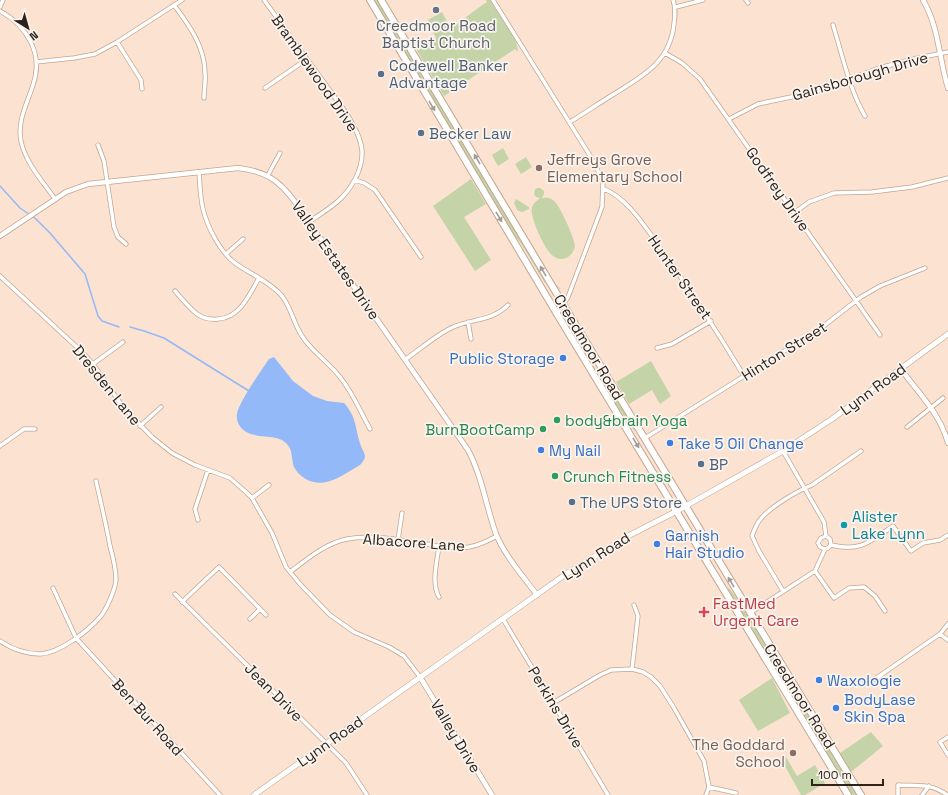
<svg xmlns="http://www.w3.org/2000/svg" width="948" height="795" font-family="'Space Grotesk',sans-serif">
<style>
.green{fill:#c4d4a8}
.water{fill:#93b9f8}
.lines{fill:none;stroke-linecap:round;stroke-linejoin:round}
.stream{stroke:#93b9f8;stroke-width:1.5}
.minor-casing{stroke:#c3a590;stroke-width:5}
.tertiary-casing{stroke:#c3a590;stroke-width:6}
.secondary-casing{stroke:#c3a590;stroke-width:6}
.primary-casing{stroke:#c3a590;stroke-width:8}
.minor{stroke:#fff;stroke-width:3.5}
.tertiary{stroke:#fff;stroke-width:4.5}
.secondary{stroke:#fff;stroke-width:5}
.primary{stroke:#fff;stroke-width:6}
.oneway{fill:#a19c98}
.worship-dot{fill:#6b7280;stroke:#faf4ef;stroke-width:1.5}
.service-dot{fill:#5c6f8a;stroke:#faf4ef;stroke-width:1.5}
.education-dot{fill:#8d6e63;stroke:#faf4ef;stroke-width:1.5}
.shop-dot{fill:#3f7fe0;stroke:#faf4ef;stroke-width:1.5}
.leisure-dot{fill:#2e9e5b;stroke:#faf4ef;stroke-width:1.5}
.culture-dot{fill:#0f9aa8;stroke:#faf4ef;stroke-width:1.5}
.health-dot{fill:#e0444e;stroke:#faf4ef;stroke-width:1.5}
.labels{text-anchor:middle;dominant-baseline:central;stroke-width:3.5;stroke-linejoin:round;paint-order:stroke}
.worship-label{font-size:15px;fill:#5b616d;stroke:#faf4ef}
.service-label{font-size:15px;fill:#4e5e75;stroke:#faf4ef;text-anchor:start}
.street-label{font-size:15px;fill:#2e221a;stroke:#faf4ef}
.education-label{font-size:15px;fill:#785e54;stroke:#faf4ef;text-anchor:start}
.shop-label{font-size:15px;fill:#366cbe;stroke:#faf4ef;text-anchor:start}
.leisure-label{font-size:15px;fill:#27864d;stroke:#faf4ef;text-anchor:start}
.culture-label{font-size:15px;fill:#0d838f;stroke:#faf4ef;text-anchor:start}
.health-label{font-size:15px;fill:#be3a42;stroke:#faf4ef;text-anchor:start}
</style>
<rect width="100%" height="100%" fill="#fce2d1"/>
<path class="green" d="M373,0H378L547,283H545L522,245L508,227Z
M486,0H490L516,41L518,52L515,49L444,96L416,49L436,38L428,20L442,12L451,29L474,11L487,2Z
M390,8L556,285L562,290L558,288L554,283Z
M503,148L509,159L498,166L492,155Z
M526,157L532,167L521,174L515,164Z
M471,179L486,204L464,217L491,260L475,271L433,206Z
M537,188H540L544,191V194L542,198C546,197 549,197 553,200C560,205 574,237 575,246C574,251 571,256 566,258C561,260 556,259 552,255C545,250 529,216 532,207C533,203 537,201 540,198L536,197L534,194L535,190Z
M516,199L529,207V209L522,212L517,210L514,203Z
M576,339H577L600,377L613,392L636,429L634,430L614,402Z
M651,361L671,396L660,404L652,390L629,404L616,382Z
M729,588L744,608L857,795H852L727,589Z
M772,678L790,713L758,731L739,700Z
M871,732L883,746L851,772L840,753Z
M786,757L797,776L815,765L825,783L805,795H801L781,759Z"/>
<path class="water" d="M274,357L293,381L313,396L327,401L344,403C357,417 355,429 361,446C362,449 365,453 365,457C364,460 362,463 360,465C351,470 340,478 330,481C316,486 301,480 294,467C291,459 293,450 287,444C279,435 265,438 255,435C245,434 235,425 237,414C239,402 261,371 269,359Z"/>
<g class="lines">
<path class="stream" d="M0,186L20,208L36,219L50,233L85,274L98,316L102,321L119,327
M130,327L144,331L164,338L249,391"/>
<g class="minor-casing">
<path id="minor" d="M264,0L347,114C353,125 361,137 362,151C363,170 351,190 337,202C329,209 319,215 309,222
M493,0L594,162L603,182L602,207L568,297L557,314
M746,0L748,3
M174,5C189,25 205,47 205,73C206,81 204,90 204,98
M0,7L3,0
M676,7L703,0
M0,11C27,26 44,54 33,85C27,104 17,121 21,141C25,162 43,182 55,199
M833,25C842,54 850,91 865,116
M117,42L141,80L142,89
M665,53L682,63L700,79L880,335
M36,62L74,58L95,54L117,42L182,0
M265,88L307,59
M729,119L758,104L815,92L879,68L918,58L948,52
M570,122C585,113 599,103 614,94C643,76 670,62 674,24C675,16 676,8 673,0
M98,145L104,161L114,227L118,237L126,244
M199,172C200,185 200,197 203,209C207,226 220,252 235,263C250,274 269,281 282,296C292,309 294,326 304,339C314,353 329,363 340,377C353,393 360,411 370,429
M268,175L280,153
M355,180L364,183L375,190L421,257
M604,189C628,198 647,230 662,250C691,291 718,333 744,376
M794,213L809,202L834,193L872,192L912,187L948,178
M226,254L243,239
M0,276L80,350L93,364L123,407L152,437L172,453L195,465L230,478L247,493L252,498L272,533L286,567L300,584L330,615L354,632L389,647L404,656L420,677
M175,291C182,299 189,308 197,314C203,318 210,320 218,319C240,318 249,295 259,278
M468,322L471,339
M657,348L672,344L711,321
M406,359C420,349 434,337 449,329C469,318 490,323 508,305
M93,364L123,342
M140,426L161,407
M907,427L943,398
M645,438L821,328L861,297L880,286L925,268
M0,446L24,429H35
M783,451L824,522L826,536
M252,498L269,485
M198,520L195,509L208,470
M398,540L402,513
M831,545C860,552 870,542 893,526L911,551L923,543L940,540L948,535
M439,546C437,562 431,583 439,597
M815,571L834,598L849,588L864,587L875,596L885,611
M290,572C307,559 326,543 347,539C372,534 407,541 432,545C444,547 457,549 469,547C479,545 488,541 497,536
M53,588L76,638L220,795
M783,591L759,551L752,536C754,531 756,525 759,521C768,508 797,491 812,485L861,451
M175,594L346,763L367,795
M182,602L219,567L266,615
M750,613L815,571L825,549L828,548L831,545L830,539L826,536L821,538L818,543L820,547L825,549
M250,619L260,609
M503,619L608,795
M940,634L948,640
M0,641C12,649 26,654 40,654C60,653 88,631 101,616C107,608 115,590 116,580C116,569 113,557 110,546C106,524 101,503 96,481
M632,669L638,616L634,605
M875,679L940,634L948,624
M553,703L600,675L611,670L632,669L643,672L651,677L660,686L674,708L704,761L709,787L706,795
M948,737L940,742L948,755
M709,787L736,793
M898,795V785C916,786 932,783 947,795
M922,795L929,786"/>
</g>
<g class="tertiary-casing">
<path id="tertiary" d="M923,0C939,27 939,59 948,88
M0,236L66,192L88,184L238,168C265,171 279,180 295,202L468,450C482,476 486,506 496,534C505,556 523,576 537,595
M901,369C918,393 940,413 948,443
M420,677L492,795"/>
</g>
<g class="secondary-casing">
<path id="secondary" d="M254,795L566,574L628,536L677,511L783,451L832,419L948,334"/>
</g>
<g class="primary-casing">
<path id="primary" d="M370,0L557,314L848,795
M381,0L563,304L861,795"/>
</g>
<use href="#minor" class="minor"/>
<use href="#tertiary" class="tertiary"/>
<use href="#secondary" class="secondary"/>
<use href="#primary" class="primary"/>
</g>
<defs><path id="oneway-solid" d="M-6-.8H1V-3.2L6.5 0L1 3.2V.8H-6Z"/></defs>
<g class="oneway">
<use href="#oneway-solid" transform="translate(432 106) rotate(59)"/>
<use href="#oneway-solid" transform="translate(477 159) rotate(-121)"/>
<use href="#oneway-solid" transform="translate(499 217) rotate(59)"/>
<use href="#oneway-solid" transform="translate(543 271) rotate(-121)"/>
<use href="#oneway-solid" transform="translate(636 443) rotate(59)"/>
<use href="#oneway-solid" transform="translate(731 582) rotate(-121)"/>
</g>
<circle class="worship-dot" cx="436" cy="10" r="4"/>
<g class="service-dot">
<circle cx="381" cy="74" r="4"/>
<circle cx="421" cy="133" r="4"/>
<circle cx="701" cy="464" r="4"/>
<circle cx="572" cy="502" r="4"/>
</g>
<g class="education-dot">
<circle cx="539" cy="168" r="4"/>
<circle cx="793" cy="753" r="4"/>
</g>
<g class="shop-dot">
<circle cx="563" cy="358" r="4"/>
<circle cx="670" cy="443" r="4"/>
<circle cx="541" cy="450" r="4"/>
<circle cx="657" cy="544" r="4"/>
<circle cx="819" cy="680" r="4"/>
<circle cx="836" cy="708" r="4"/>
</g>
<g class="leisure-dot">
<circle cx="557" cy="420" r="4"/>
<circle cx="543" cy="429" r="4"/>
<circle cx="555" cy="476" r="4"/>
</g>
<circle class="culture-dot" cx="844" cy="525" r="4"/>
<path class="health-dot" d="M702 606h4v4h4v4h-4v4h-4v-4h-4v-4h4z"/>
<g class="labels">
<g class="worship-label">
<text x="436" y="25">Creedmoor Road<tspan x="436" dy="17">Baptist Church</tspan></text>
</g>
<g class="service-label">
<text x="389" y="65">Codewell Banker<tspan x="389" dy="17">Advantage</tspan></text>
<text x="429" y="133">Becker Law</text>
<text x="709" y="464">BP</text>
<text x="580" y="502">The UPS Store</text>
</g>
<g class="street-label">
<text transform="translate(315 73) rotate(55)">Bramblewood Drive</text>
<text transform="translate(860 76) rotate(-16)">Gainsborough Drive</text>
<text transform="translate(778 189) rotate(55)">Godfrey Drive</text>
<text transform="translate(336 260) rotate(55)">Valley Estates Drive</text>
<text transform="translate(680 277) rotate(55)">Hunter Street</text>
<text transform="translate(589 347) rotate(59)">Creedmoor Road</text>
<text transform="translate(784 351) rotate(-32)">Hinton Street</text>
<text transform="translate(107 385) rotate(51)">Dresden Lane</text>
<text transform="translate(873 389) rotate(-36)">Lynn Road</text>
<text transform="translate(414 542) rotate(4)">Albacore Lane</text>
<text transform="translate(596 556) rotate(-32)">Lynn Road</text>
<text transform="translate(274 692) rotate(45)">Jean Drive</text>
<text transform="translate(800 696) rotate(58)">Creedmoor Road</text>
<text transform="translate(556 707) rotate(59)">Perkins Drive</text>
<text transform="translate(148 717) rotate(48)">Ben Bur Road</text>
<text transform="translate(456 736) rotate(59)">Valley Drive</text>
<text transform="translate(330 741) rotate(-35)">Lynn Road</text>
</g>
<g class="education-label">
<text x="547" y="159">Jeffreys Grove<tspan x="547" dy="17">Elementary School</tspan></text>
<text x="785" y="744" text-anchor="end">The Goddard<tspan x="785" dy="17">School</tspan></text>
</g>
<g class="shop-label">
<text x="555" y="358" text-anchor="end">Public Storage</text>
<text x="678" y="443">Take 5 Oil Change</text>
<text x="549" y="450">My Nail</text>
<text x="665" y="535">Garnish<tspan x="665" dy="17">Hair Studio</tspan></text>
<text x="827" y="680">Waxologie</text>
<text x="844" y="699">BodyLase<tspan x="844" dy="17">Skin Spa</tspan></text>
</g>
<g class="leisure-label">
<text x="565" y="420">body&amp;brain Yoga</text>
<text x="535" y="429" text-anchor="end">BurnBootCamp</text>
<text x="563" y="476">Crunch Fitness</text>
</g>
<g class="culture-label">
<text x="852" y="516">Alister<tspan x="852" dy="17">Lake Lynn</tspan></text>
</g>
<g class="health-label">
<text x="713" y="603">FastMed<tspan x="713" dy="17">Urgent Care</tspan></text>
</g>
</g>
<g transform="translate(28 28) rotate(143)" stroke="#faf4ef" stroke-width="3" paint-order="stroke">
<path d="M0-3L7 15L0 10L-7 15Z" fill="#2e221a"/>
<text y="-6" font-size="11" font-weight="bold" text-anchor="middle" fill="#2e221a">N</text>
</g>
<path d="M812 779v6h71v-6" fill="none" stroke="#2e221a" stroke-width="2"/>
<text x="818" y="779" font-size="12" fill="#2e221a" stroke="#faf4ef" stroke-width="3" paint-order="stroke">100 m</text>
</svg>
